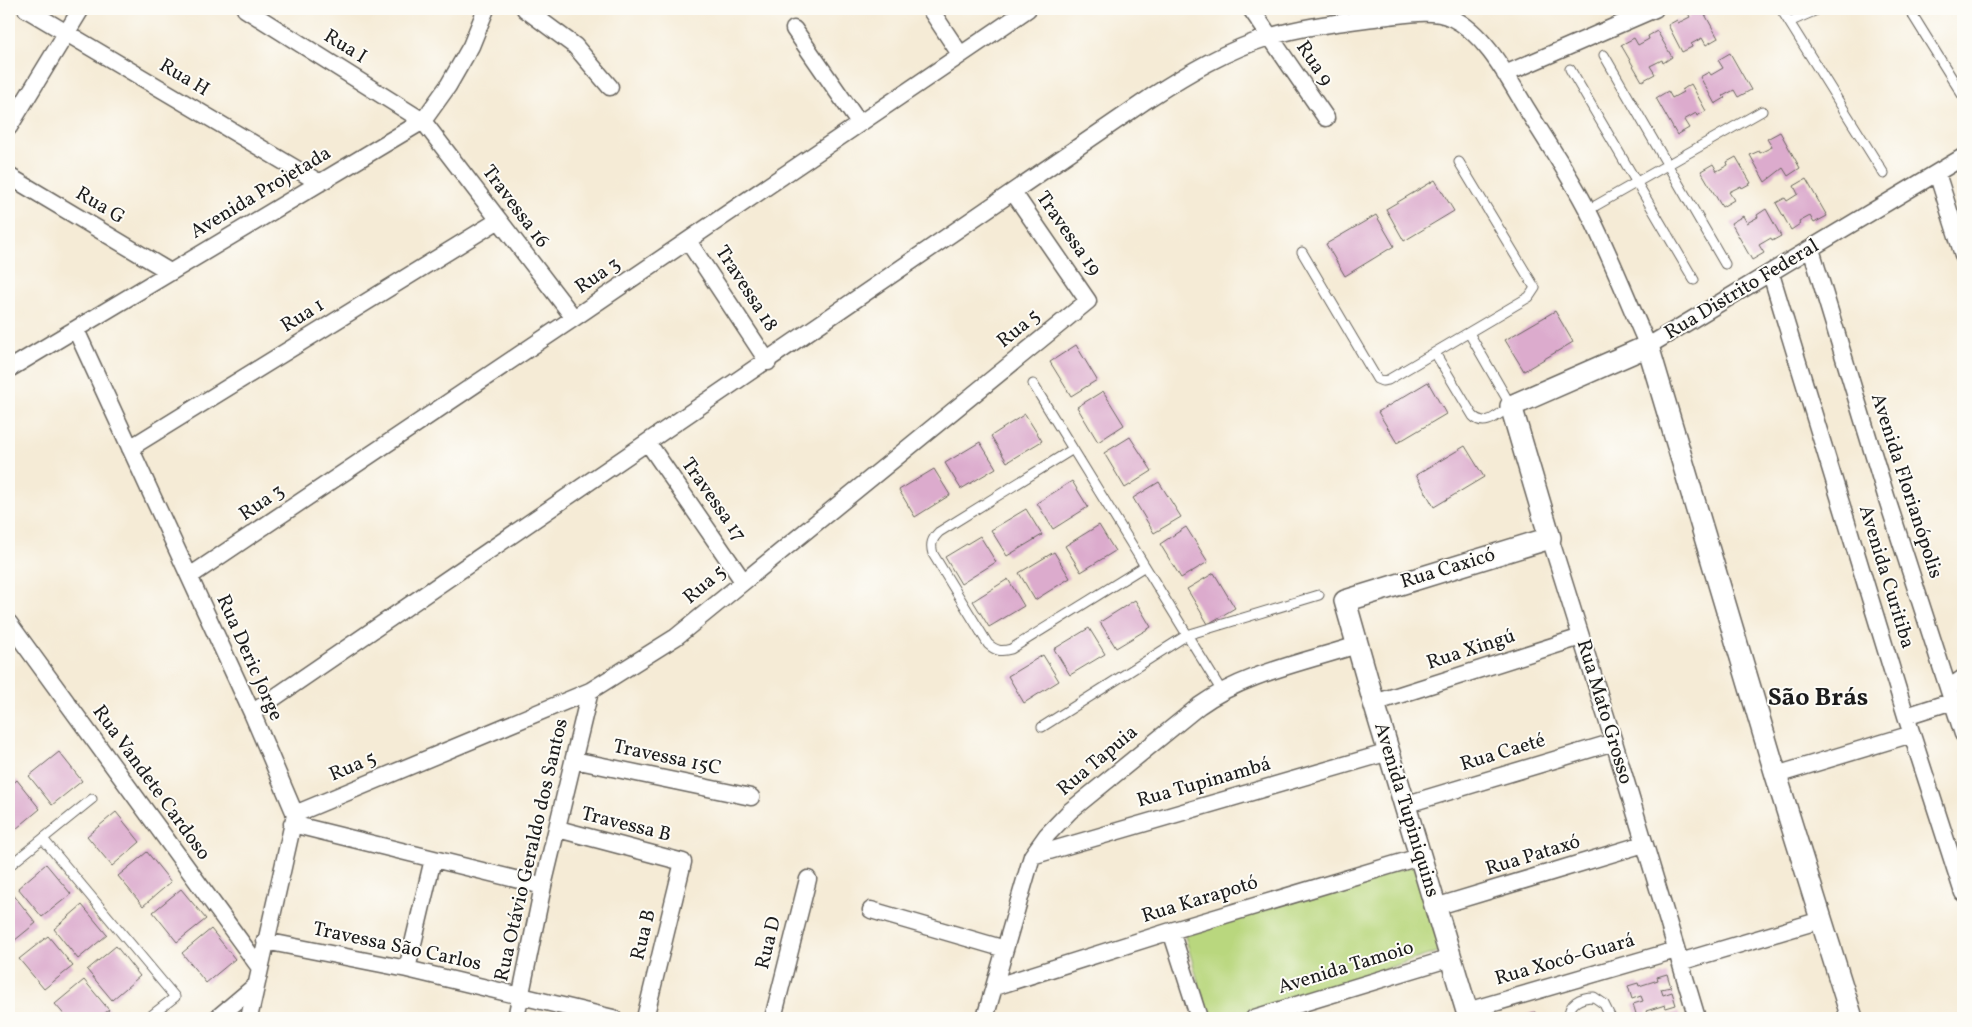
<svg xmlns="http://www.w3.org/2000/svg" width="1972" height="1027" font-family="Vollkorn,serif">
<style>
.green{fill:#b9d77e;stroke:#6a7a4d}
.building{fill:#dcabcd}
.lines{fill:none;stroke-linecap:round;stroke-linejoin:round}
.service-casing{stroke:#68645d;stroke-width:11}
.minor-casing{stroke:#68645d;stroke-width:19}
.tertiary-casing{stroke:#68645d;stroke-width:24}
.service{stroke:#fff;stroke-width:9}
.minor{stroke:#fff;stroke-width:16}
.tertiary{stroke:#fff;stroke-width:21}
.labels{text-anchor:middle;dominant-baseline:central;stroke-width:4;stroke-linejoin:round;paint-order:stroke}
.street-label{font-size:20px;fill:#1c1c1c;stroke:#fdfcf7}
.district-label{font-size:25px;font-weight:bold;fill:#1c1c1c;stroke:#fdfcf7}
</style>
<rect width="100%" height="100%" fill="#fdfcf7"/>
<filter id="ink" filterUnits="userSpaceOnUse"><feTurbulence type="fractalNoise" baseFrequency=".02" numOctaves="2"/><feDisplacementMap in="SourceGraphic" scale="10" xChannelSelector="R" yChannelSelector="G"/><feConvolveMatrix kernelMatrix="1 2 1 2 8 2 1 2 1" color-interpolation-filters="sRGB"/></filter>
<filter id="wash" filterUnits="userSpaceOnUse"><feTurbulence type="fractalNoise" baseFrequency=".0096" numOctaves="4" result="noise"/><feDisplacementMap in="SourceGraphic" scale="20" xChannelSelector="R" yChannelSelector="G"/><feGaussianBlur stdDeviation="1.12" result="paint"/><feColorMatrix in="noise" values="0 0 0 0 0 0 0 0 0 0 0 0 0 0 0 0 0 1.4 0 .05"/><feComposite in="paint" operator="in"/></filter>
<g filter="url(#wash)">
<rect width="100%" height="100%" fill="#f5ebd6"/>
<path class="green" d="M1414,865L1441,951L1230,1018H1209L1184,933Z"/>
<g id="blocks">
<path class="building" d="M1686,9H1702L1718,38L1706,45L1702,38L1691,44L1692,47L1682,52L1668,25L1677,20L1678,23L1690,17Z
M1657,31L1672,57L1663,63L1662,60L1650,66L1655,74L1642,81L1621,45L1634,38L1638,45L1649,39L1648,36Z
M1730,53L1751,90L1738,97L1734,90L1723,96L1725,98L1715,104L1700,77L1709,72L1711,75L1723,68L1718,60Z
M1691,84L1706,111L1697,116L1696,113L1684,120L1689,128L1677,135L1656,98L1668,91L1672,98L1683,92L1682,90Z
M1780,132L1800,168L1788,176L1783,168L1765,182L1750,155L1759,151L1760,153L1772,147L1767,139Z
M1736,157L1751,183L1742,188L1741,186L1729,192L1734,200L1722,207L1701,171L1713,164L1717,171L1728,165L1727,162Z
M1806,179L1827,216L1814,223L1810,216L1799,222L1800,224L1791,230L1776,203L1785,198L1787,201L1798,194L1794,186Z
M1435,180L1454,211L1404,241L1386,209Z
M1766,209L1781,236L1772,241L1771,238L1759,245L1764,253L1752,260L1731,223L1743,216L1747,223L1758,217L1757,215Z
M1376,215L1394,246L1345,276L1326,244Z
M1555,311L1573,342L1524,371L1505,340Z
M1076,345L1097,380L1071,396L1050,362Z
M1428,382L1446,414L1397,443L1378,412Z
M1103,391L1124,425L1098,442L1077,407Z
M1025,414L1042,441L1007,462L991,436Z
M1130,437L1152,471L1125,488L1104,453Z
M980,442L996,468L961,489L945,463Z
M1465,446L1484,477L1434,507L1416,475Z
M934,469L950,495L915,517L899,490Z
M1072,481L1088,507L1053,529L1037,503Z
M1159,482L1181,517L1154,533L1133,498Z
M1026,509L1042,535L1007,556L991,530Z
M1099,525L1115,551L1081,572L1065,546Z
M1186,527L1208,562L1181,578L1160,544Z
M980,536L996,562L961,584L945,557Z
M1054,552L1070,578L1035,600L1019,573Z
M1214,573L1235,608L1208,624L1187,589Z
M1008,579L1024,606L989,627L973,601Z
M1135,600L1151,627L1116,648L1100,622Z
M1089,628L1105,654L1070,675L1054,649Z
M1043,655L1059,681L1024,703L1008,676Z
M59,752L82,781L52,805L29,776Z
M17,780L40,809L10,834L9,787Z
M116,812L140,842L112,866L87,836Z
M147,852L171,882L143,906L118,876Z
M46,864L71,894L42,917L18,888Z
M181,889L206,919L177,942L153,912Z
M12,893L36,923L9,945V895Z
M82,905L107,935L78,959L54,929Z
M211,929L235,959L206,983L182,953Z
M48,936L73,966L44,989L19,959Z
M116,946L140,976L112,1000L87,970Z
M1667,974L1671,987L1661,989L1663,995L1672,992L1676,1005L1666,1008L1665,1005L1646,1011L1647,1014L1637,1017L1633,1004L1643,1001L1641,996L1632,999L1628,986L1638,983L1639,986L1658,980L1657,977Z
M84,980L109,1010L98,1018H67L55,1004Z
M1535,1012L1537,1018H1526L1525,1015Z
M1678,1012L1680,1018H1670L1669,1015Z"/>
</g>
</g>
<g filter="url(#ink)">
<use href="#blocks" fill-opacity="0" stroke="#68645d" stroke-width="1"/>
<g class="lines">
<g class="service-casing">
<path id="service" d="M1781,9L1884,174
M1909,9L1963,96
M1789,22L1819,9
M1604,55L1725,264
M1570,69L1694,280
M1588,210L1762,111
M1302,252L1377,379L1382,381L1388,380L1529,297L1535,288L1459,162
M1435,353L1473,416C1486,429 1499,413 1511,406L1469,333
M1033,384L1218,685
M1073,449L939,532C932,539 930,544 933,554L988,644C996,651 1001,652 1011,649L1145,566
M1042,727L1187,635L1319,595
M43,839L175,997L148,1018
M9,866L92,799
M1569,1018C1568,1003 1580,997 1594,997L1604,1004L1611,1018"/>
</g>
<g class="minor-casing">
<path id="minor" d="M26,9L320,183
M245,9L423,121L574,318
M525,9L575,46L610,87
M930,9L960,54
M1251,9L1326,118
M794,29L859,123
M1505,74L1655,9
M9,127L81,9
M1937,173L1963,255
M9,176L170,272
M688,241L768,362
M1811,249L1886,496L1963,734
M1771,274L1906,716L1963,893
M76,330L252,713L295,814L249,1018
M9,369L423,121L448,86L471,46L486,9
M648,443L743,581
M130,448L499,220
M1550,538L1614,742L1697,1018
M190,576L574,318L1028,9
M9,623L260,968
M1949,688L1963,678
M1374,703L1581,637
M252,713L1151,97C1188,73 1227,50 1269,37C1304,26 1344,22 1381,17C1402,15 1432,8 1452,18C1486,34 1509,80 1528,111C1548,144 1571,177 1588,211C1610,255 1628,301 1648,346L1963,157
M1906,716L1953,701
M574,760L751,797
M1776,775L1912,734
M1404,805L1614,742
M295,814L590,691L676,637L1088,301L1013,192
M292,824L543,886
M558,829L683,862L645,1018
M1032,856L1389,752
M1435,907L1644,844
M871,910L1005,949
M1171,931L1199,1018
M265,941L407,969L613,1018
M1680,962L1821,920
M407,969L433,859
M994,987L1171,931L1419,857
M1467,1011L1676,950
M217,1018L256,985
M516,1018L543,886L590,691
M773,1018L808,879
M985,1018L1032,856L1047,835L1070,811L1199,706C1243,674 1305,662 1357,645
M1254,1018L1451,958"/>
</g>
<g class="tertiary-casing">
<path id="tertiary" d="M1469,1018L1374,703L1345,601L1550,538L1511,406L1648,346L1776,775L1852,1018"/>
</g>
<use href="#service" class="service"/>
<use href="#minor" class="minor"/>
<use href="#tertiary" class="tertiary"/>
</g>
</g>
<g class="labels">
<g class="street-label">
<text transform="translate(345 47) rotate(32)">Rua I</text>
<text transform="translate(1314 64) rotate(56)">Rua 9</text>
<text transform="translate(184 78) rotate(31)">Rua H</text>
<text transform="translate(261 193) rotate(-31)">Avenida Projetada</text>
<text transform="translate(100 206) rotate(31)">Rua G</text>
<text transform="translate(515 207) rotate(53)">Travessa 16</text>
<text transform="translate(1068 234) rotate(55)">Travessa 19</text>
<text transform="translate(598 276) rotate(-34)">Rua 3</text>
<text transform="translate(746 289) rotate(57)">Travessa 18</text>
<text transform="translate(1742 290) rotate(-31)">Rua Distrito Federal</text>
<text transform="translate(303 316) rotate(-32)">Rua 1</text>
<text transform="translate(1019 329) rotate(-39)">Rua 5</text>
<text transform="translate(1906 486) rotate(72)">Avenida Florianópolis</text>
<text transform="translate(713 500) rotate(55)">Travessa 17</text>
<text transform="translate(262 503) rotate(-34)">Rua 3</text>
<text transform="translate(1448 569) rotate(-17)">Rua Caxicó</text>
<text transform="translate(1886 577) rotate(73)">Avenida Curitiba</text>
<text transform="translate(705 585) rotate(-40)">Rua 5</text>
<text transform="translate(1471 650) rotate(-18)">Rua Xingú</text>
<text transform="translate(249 658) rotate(66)">Rua Deric Jorge</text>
<text transform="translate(1604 712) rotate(73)">Rua Mato Grosso</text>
<text transform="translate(1503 753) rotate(-17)">Rua Caeté</text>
<text transform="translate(667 758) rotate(12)">Travessa 15C</text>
<text transform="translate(1098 761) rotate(-40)">Rua Tapuia</text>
<text transform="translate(353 767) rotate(-23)">Rua 5</text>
<text transform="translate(151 783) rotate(54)">Rua Vandete Cardoso</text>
<text transform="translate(1204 783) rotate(-16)">Rua Tupinambá</text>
<text transform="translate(1406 810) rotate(73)">Avenida Tupiniquins</text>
<text transform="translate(626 825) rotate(14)">Travessa B</text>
<text transform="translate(532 850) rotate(-77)">Rua Otávio Geraldo dos Santos</text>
<text transform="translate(1533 856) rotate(-17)">Rua Pataxó</text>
<text transform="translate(1200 900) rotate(-17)">Rua Karapotó</text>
<text transform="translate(644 935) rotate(-76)">Rua B</text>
<text transform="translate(769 943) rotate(-76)">Rua D</text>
<text transform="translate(397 947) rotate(12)">Travessa São Carlos</text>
<text transform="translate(1565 960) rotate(-16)">Rua Xocó-Guará</text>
<text transform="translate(1346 968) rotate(-17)">Avenida Tamoio</text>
</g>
<g class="district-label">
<text x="1818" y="698">São Brás</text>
</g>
</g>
<rect width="1972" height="1027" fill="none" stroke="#fdfcf7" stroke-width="30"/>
</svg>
